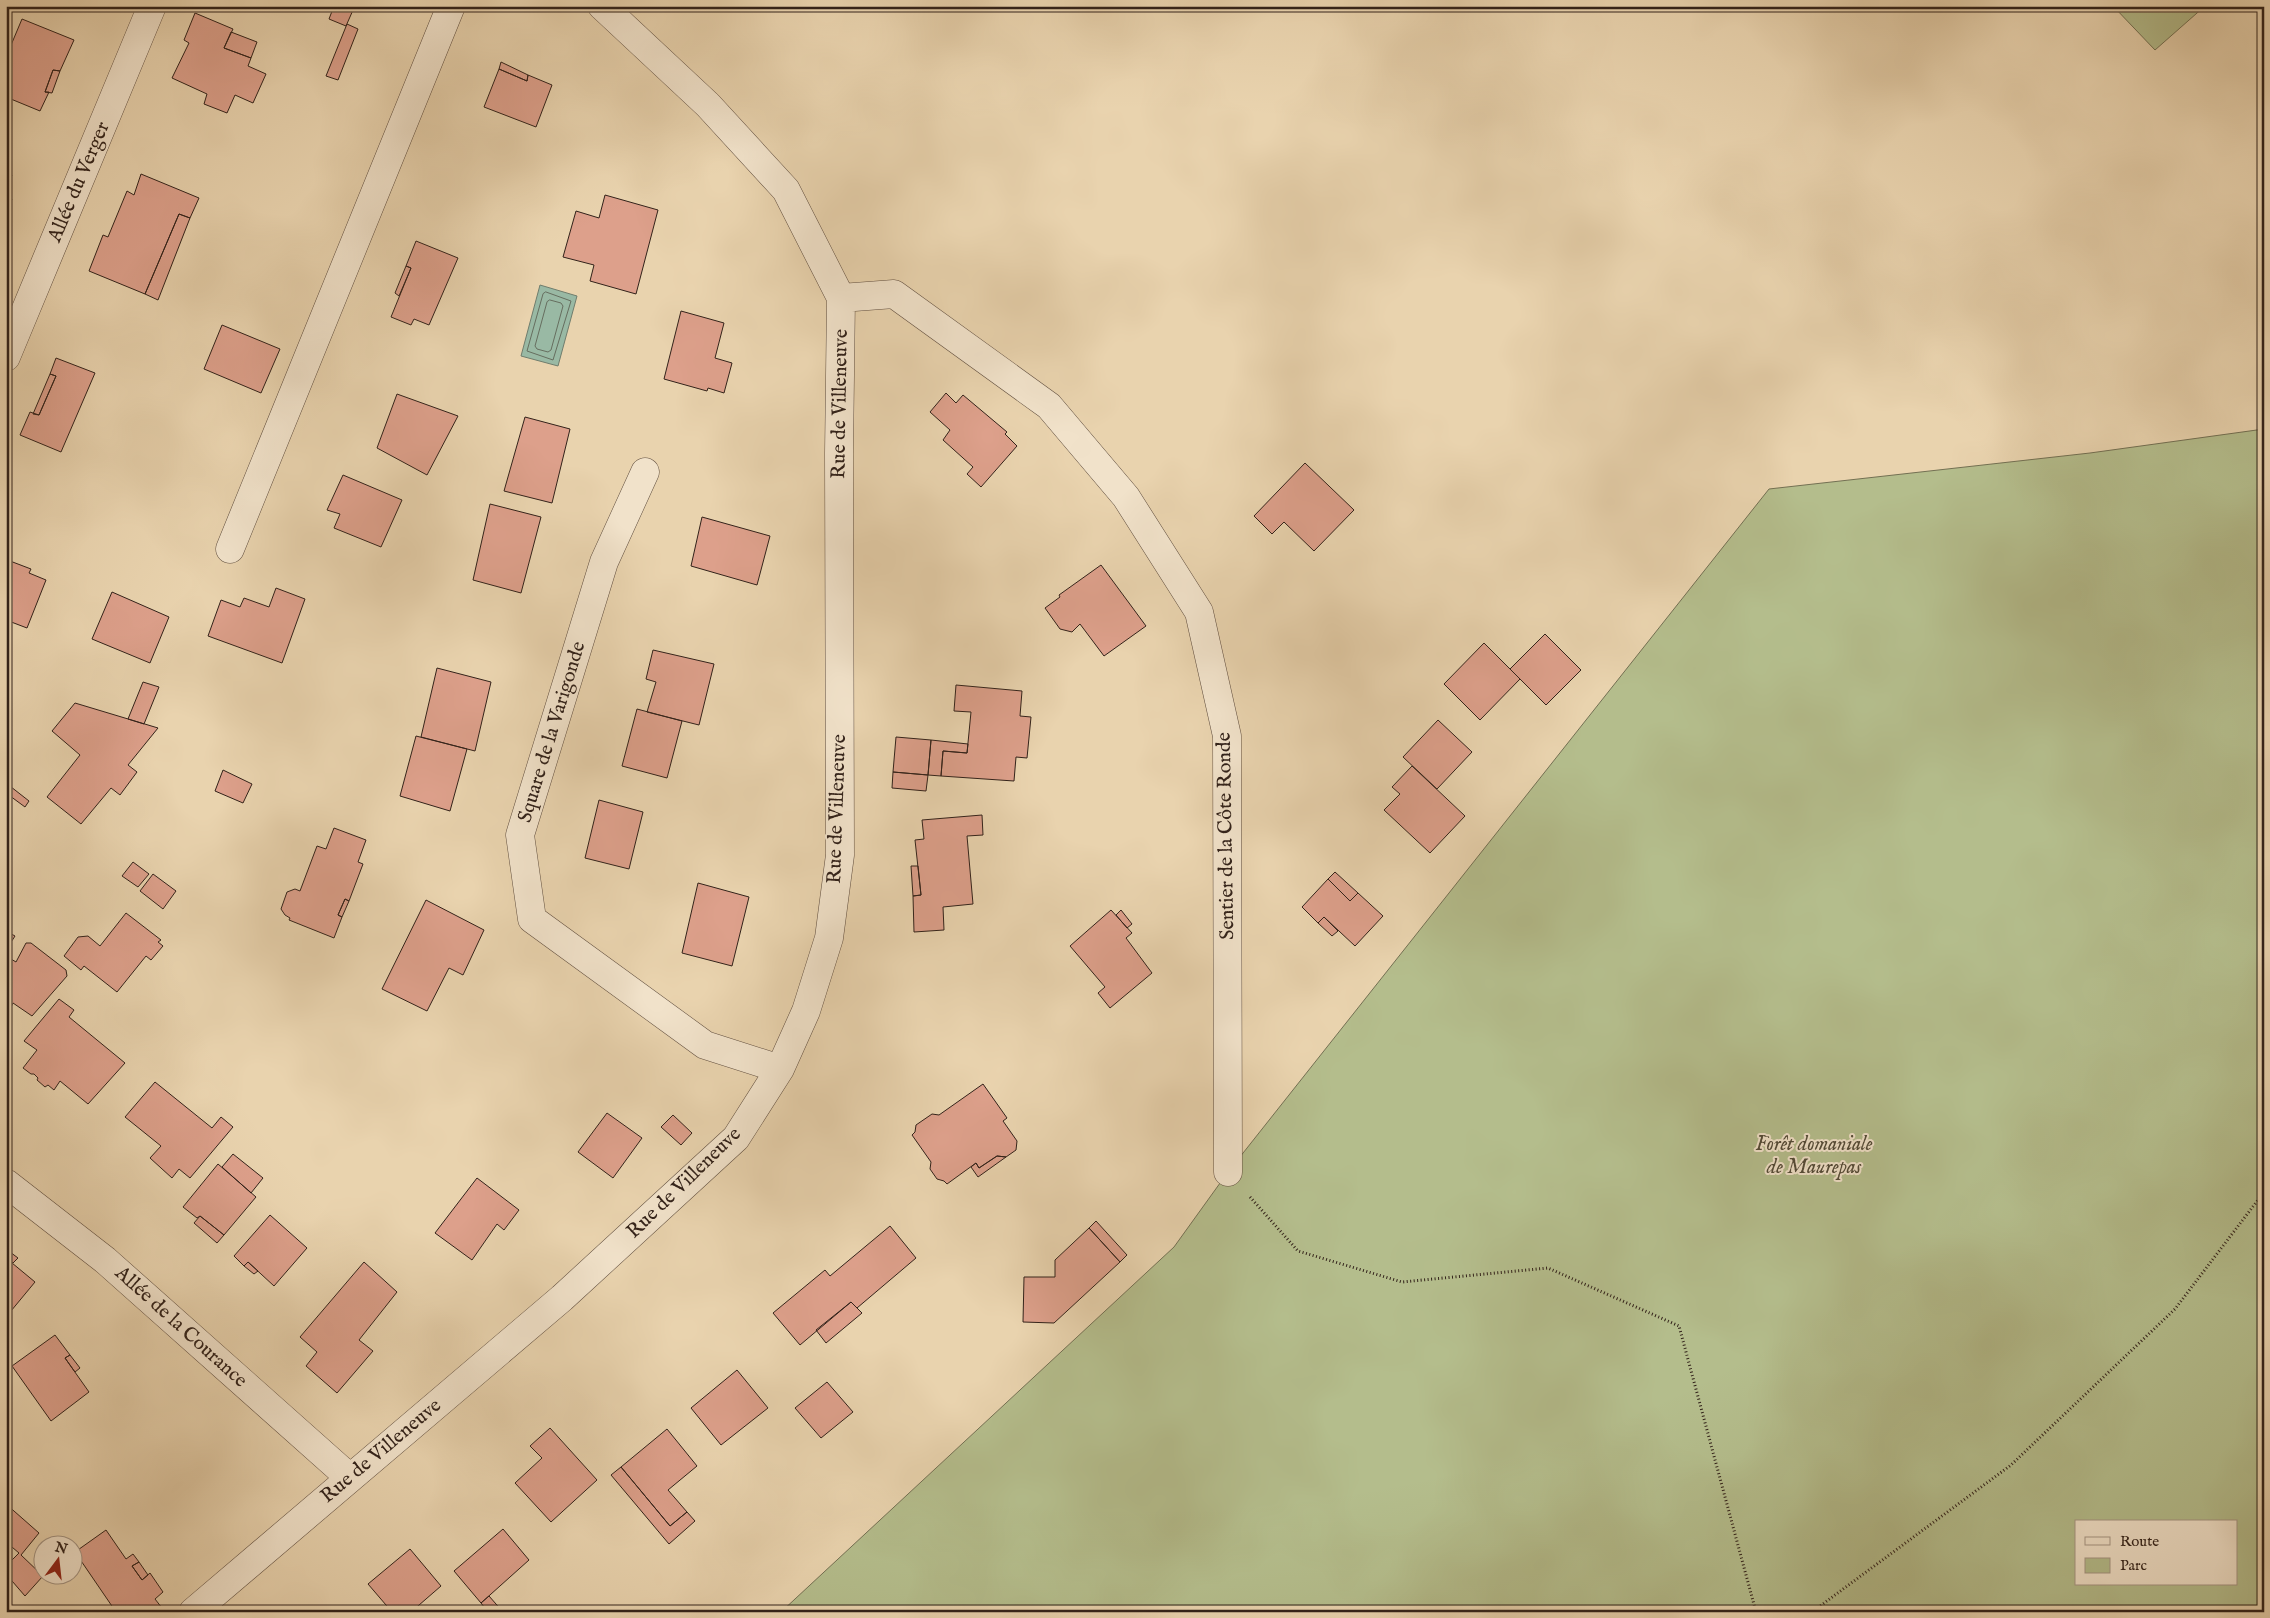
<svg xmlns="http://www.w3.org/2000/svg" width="2270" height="1618" font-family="'IM FELL English',serif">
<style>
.green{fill:#b4bd8c;stroke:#737053;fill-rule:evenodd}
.water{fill:#99b9a4;stroke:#707d6d}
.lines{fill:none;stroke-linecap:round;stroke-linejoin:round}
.shore{stroke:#666e5f;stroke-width:1}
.building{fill:#dda08b;stroke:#32221a}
.minor-casing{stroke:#604e3f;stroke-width:29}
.path{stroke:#32221a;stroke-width:3;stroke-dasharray:1 2.5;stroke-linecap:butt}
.minor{stroke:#f1e2ca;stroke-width:28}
.labels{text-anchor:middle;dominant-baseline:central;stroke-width:4;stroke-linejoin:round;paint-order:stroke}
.street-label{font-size:20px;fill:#32221a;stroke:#f1e2ca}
.park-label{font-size:20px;font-style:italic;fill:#524936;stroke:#f1e2ca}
</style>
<rect width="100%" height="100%" fill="#e9d3ae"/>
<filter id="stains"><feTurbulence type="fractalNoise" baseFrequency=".004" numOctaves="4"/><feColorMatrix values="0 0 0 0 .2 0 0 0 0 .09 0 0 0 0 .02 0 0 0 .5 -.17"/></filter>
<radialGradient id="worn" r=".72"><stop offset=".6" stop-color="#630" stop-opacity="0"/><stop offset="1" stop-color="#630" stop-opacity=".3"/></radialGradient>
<path class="green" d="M2113,6H2205L2155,50Z
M2264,429V1612H781L1174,1247L1228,1172L1769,489L2090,453ZM2076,1522H2236V1584H2076Z"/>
<path class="water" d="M540,285L577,296L558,366L521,356Z"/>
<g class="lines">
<path class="shore" d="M546,292L571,301L553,360L527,351L543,294Z
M550,300L561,303L563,306L551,350L548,352L537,349L535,346L547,302Z"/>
</g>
<path class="building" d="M334,6H344L353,10L346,26L329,19Z
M195,13L233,29L224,48L251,58L248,66L266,74L253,103L235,95L227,113L204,104L207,94L172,78L189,43L184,40Z
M22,19L74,40L60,71L53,70L45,92H49L40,111L6,97V57Z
M347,24L358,29L338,80L326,76Z
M231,32L257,42L251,58L224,48Z
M501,62L528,75L527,81L499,69Z
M499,69L527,81L528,75L552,85L536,127L484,107Z
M53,70L60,71L52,93L45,92Z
M6,173L12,175L6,188Z
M141,174L199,198L190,218L179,214L145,294L89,271L103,235L108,237L127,191L134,195Z
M605,195L658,210L636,294L590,281L594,265L563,257L576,211L599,218Z
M6,196L12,199L6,213Z
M179,214L190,218L158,300L145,294Z
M416,241L458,258L429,325L414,319L411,325L391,317L411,268L406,266Z
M406,266L411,268L399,296L395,293Z
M681,311L724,323L715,358L732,363L724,393L708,388L707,391L664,379Z
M222,325L280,349L261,393L204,369Z
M56,358L95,373L61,452L20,435L30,412L39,415L56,376L50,374Z
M50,374L56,376L39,415L33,414Z
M946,393L956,403L963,395L1007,432L1005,434L1017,446L981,487L967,474L973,467L943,440L950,430L930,412Z
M397,394L458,416L427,475L377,448Z
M525,417L570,429L552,503L504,491Z
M1305,463L1354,510L1314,551L1284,522L1272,534L1254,516Z
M343,475L402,500L381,547L334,528L340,514L327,510Z
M490,504L541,517L521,593L473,580Z
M702,517L770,536L757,585L691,566Z
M10,561L31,569L29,573L46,580L27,628L6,620V566H8Z
M1101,565L1146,626L1104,656L1080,624L1072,632L1060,629L1045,608L1060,597L1059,595Z
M276,588L305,599L282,663L208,636L221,600L240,607L244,598L269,607Z
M112,592L169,617L150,663L92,639Z
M1545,634L1581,670L1546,705L1510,669Z
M1484,643L1520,679L1480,720L1444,684Z
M653,650L714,664L699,725L647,712L656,682L646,679Z
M437,668L491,682L475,751L421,737Z
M143,682L159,687L144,724L128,719Z
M956,685L1022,691L1020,716L1031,717L1027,758L1016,757L1014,781L941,776L943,751L967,753L971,712L954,711Z
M75,703L158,728L128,765L137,772L120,795L111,788L81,824L47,797L80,755L52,731Z
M637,709L682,721L667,778L622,766Z
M1438,720L1472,752L1437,789L1403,757Z
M416,736L467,749L450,811L400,796Z
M896,737L931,740L928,775L893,772Z
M931,740L968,744L967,753L943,751L941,776L928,775Z
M1412,766L1465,816L1430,853L1384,810L1400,794L1392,787Z
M223,770L252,784L243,803L215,791Z
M893,772L928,775L926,791L892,788Z
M6,783L29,801L25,807L6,793Z
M599,800L643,812L629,869L585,858Z
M982,815L983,835L967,836L973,904L943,907L944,930L914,932L913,896L921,895L915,840L924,839L922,820Z
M334,828L366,840L358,862L363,864L349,901L345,899L338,915L342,917L334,938L289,920L290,918L285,915L281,909L287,892L295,889L300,891L317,846L326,849Z
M133,862L149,874L138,887L122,876Z
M911,866H918L921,895L913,896Z
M1335,872L1358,893L1350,901L1328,879Z
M153,874L176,891L163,909L140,891Z
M1328,879L1350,901L1358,893L1383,916L1355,946L1324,917L1318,923L1302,907Z
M698,883L749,897L732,966L682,953Z
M345,899L349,901L342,917L338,915Z
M426,900L484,930L463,975L449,968L427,1011L382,989Z
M1111,910L1132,933L1126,938L1152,973L1110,1008L1098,993L1105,987L1070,946Z
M1121,910L1132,924L1127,928L1116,915Z
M126,913L161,940L158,942L163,946L151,960L146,956L117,992L84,966L81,970L64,956L78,937L88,936L100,946Z
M1324,917L1338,931L1332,936L1318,923Z
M6,931L15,936L6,950Z
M26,943H31L66,970L67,976L32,1016L13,1003L6,1018V956L16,962Z
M59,999L74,1010L69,1017L125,1063L88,1104L60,1081L54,1090L48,1085L45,1087L37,1080L38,1078L34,1074H31L23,1068L37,1050L24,1041Z
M155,1082L212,1128L221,1117L233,1127L190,1178L179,1169L172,1178L150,1158L161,1146L125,1117Z
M983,1084L1007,1118L1003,1121L1017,1141L1016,1150L1006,1157L997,1156L979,1168L976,1163L947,1184L944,1181L937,1179L930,1169L931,1162L912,1135L915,1132L916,1125L932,1114L939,1115Z
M607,1113L642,1138L613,1178L578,1152Z
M673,1115L692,1133L681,1145L661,1127Z
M233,1154L263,1178L251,1193L222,1167Z
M997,1156L1006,1157L978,1177L971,1167L976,1163L979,1168Z
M218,1164L256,1197L224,1235L200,1216L197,1218L183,1207Z
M477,1178L519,1210L504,1230L497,1224L472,1260L435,1233Z
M270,1215L307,1248L274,1286L248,1262L244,1266L234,1256Z
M200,1216L224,1235L217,1243L194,1223Z
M1096,1221L1127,1255L1120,1262L1089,1228Z
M890,1226L916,1258L857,1308L851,1302L800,1345L773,1313L825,1270L830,1276Z
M1089,1228L1120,1262L1054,1323L1023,1322L1024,1277H1055V1260Z
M6,1249L18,1258L13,1263L6,1258Z
M6,1258L35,1282L6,1317Z
M248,1262L258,1271L254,1274L244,1266Z
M364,1262L397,1292L359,1340L373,1351L337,1393L306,1366L317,1352L300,1337Z
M851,1302L862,1313L826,1343L816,1330Z
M55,1335L70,1355L65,1358L89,1392L51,1421L12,1366Z
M70,1355L80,1368L75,1372L65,1358Z
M737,1370L768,1408L721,1445L691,1408Z
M827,1382L853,1412L821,1438L795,1408Z
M550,1428L597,1480L551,1522L515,1483L542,1458L530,1446Z
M667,1429L697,1466L668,1490L687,1512L670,1526L621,1467Z
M621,1467L670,1526L687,1512L695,1521L669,1544L611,1475Z
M6,1504L39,1533L21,1555L43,1576L25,1596L6,1574V1566L19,1553L6,1542Z
M503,1529L529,1560L481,1603L454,1571Z
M106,1530L126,1559L133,1554L139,1562L132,1566L142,1580L150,1573L163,1592L155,1599L162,1608L155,1612H116L75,1552Z
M410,1549L441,1586L411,1612H392L368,1584Z
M139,1562L148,1575L142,1580L132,1566Z
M489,1596L503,1612H488L481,1603Z"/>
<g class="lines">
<g class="minor-casing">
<path id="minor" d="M841,298L894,294L1049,406L1126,497L1199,612L1227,736L1228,1172
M6,357L152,6
M645,472L604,562L520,835L532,919L705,1045L780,1069
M230,549L451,6
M6,1183L105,1260L350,1478
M193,1612L562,1298L736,1138L780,1069L806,1011L829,938L840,855L839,453L841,298L786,190L708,105L602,6"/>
</g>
<path class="path" d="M1250,1197L1298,1251L1402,1282L1548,1268L1679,1326L1756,1612
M1812,1612L2011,1465L2175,1309L2264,1192"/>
<use href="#minor" class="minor"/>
</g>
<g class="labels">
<g class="street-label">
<text transform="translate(79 182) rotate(-67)">Allée du Verger</text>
<text transform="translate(840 404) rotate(-89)">Rue de Villeneuve</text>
<text transform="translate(552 732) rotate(-73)">Square de la Varigonde</text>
<text transform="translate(837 809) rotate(-88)">Rue de Villeneuve</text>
<text transform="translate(1226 836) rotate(-91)">Sentier de la Côte Ronde</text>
<text transform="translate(684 1183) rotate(-44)">Rue de Villeneuve</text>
<text transform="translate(181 1327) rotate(42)">Allée de la Courance</text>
<text transform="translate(381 1451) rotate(-40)">Rue de Villeneuve</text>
</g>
<g class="park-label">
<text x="1814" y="1144">Forêt domaniale<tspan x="1814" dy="23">de Maurepas</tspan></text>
</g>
</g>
<rect width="2270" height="1618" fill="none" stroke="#e9d3ae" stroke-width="25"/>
<rect x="8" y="8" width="2255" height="1603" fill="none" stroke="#32221a" stroke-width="2.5"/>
<rect x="12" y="12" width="2245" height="1593" fill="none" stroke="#32221a"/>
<rect x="2075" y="1520" width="162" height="65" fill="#f1e2ca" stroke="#a59584"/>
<rect x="2085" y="1537" width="25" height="8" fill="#f1e2ca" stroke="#a59584"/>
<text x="2120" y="1546" font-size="15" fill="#32221a">Route</text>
<rect x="2085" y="1558" width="25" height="15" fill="#b4bd8c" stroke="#a59584"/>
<text x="2120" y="1570" font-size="15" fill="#32221a">Parc</text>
<g transform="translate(58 1560) rotate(15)"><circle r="24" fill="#f1e2ca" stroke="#a59584"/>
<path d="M0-4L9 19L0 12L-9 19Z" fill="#8f2418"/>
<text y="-8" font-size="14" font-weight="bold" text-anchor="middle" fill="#32221a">N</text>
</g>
<rect width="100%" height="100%" filter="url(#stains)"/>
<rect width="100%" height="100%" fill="url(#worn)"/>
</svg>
